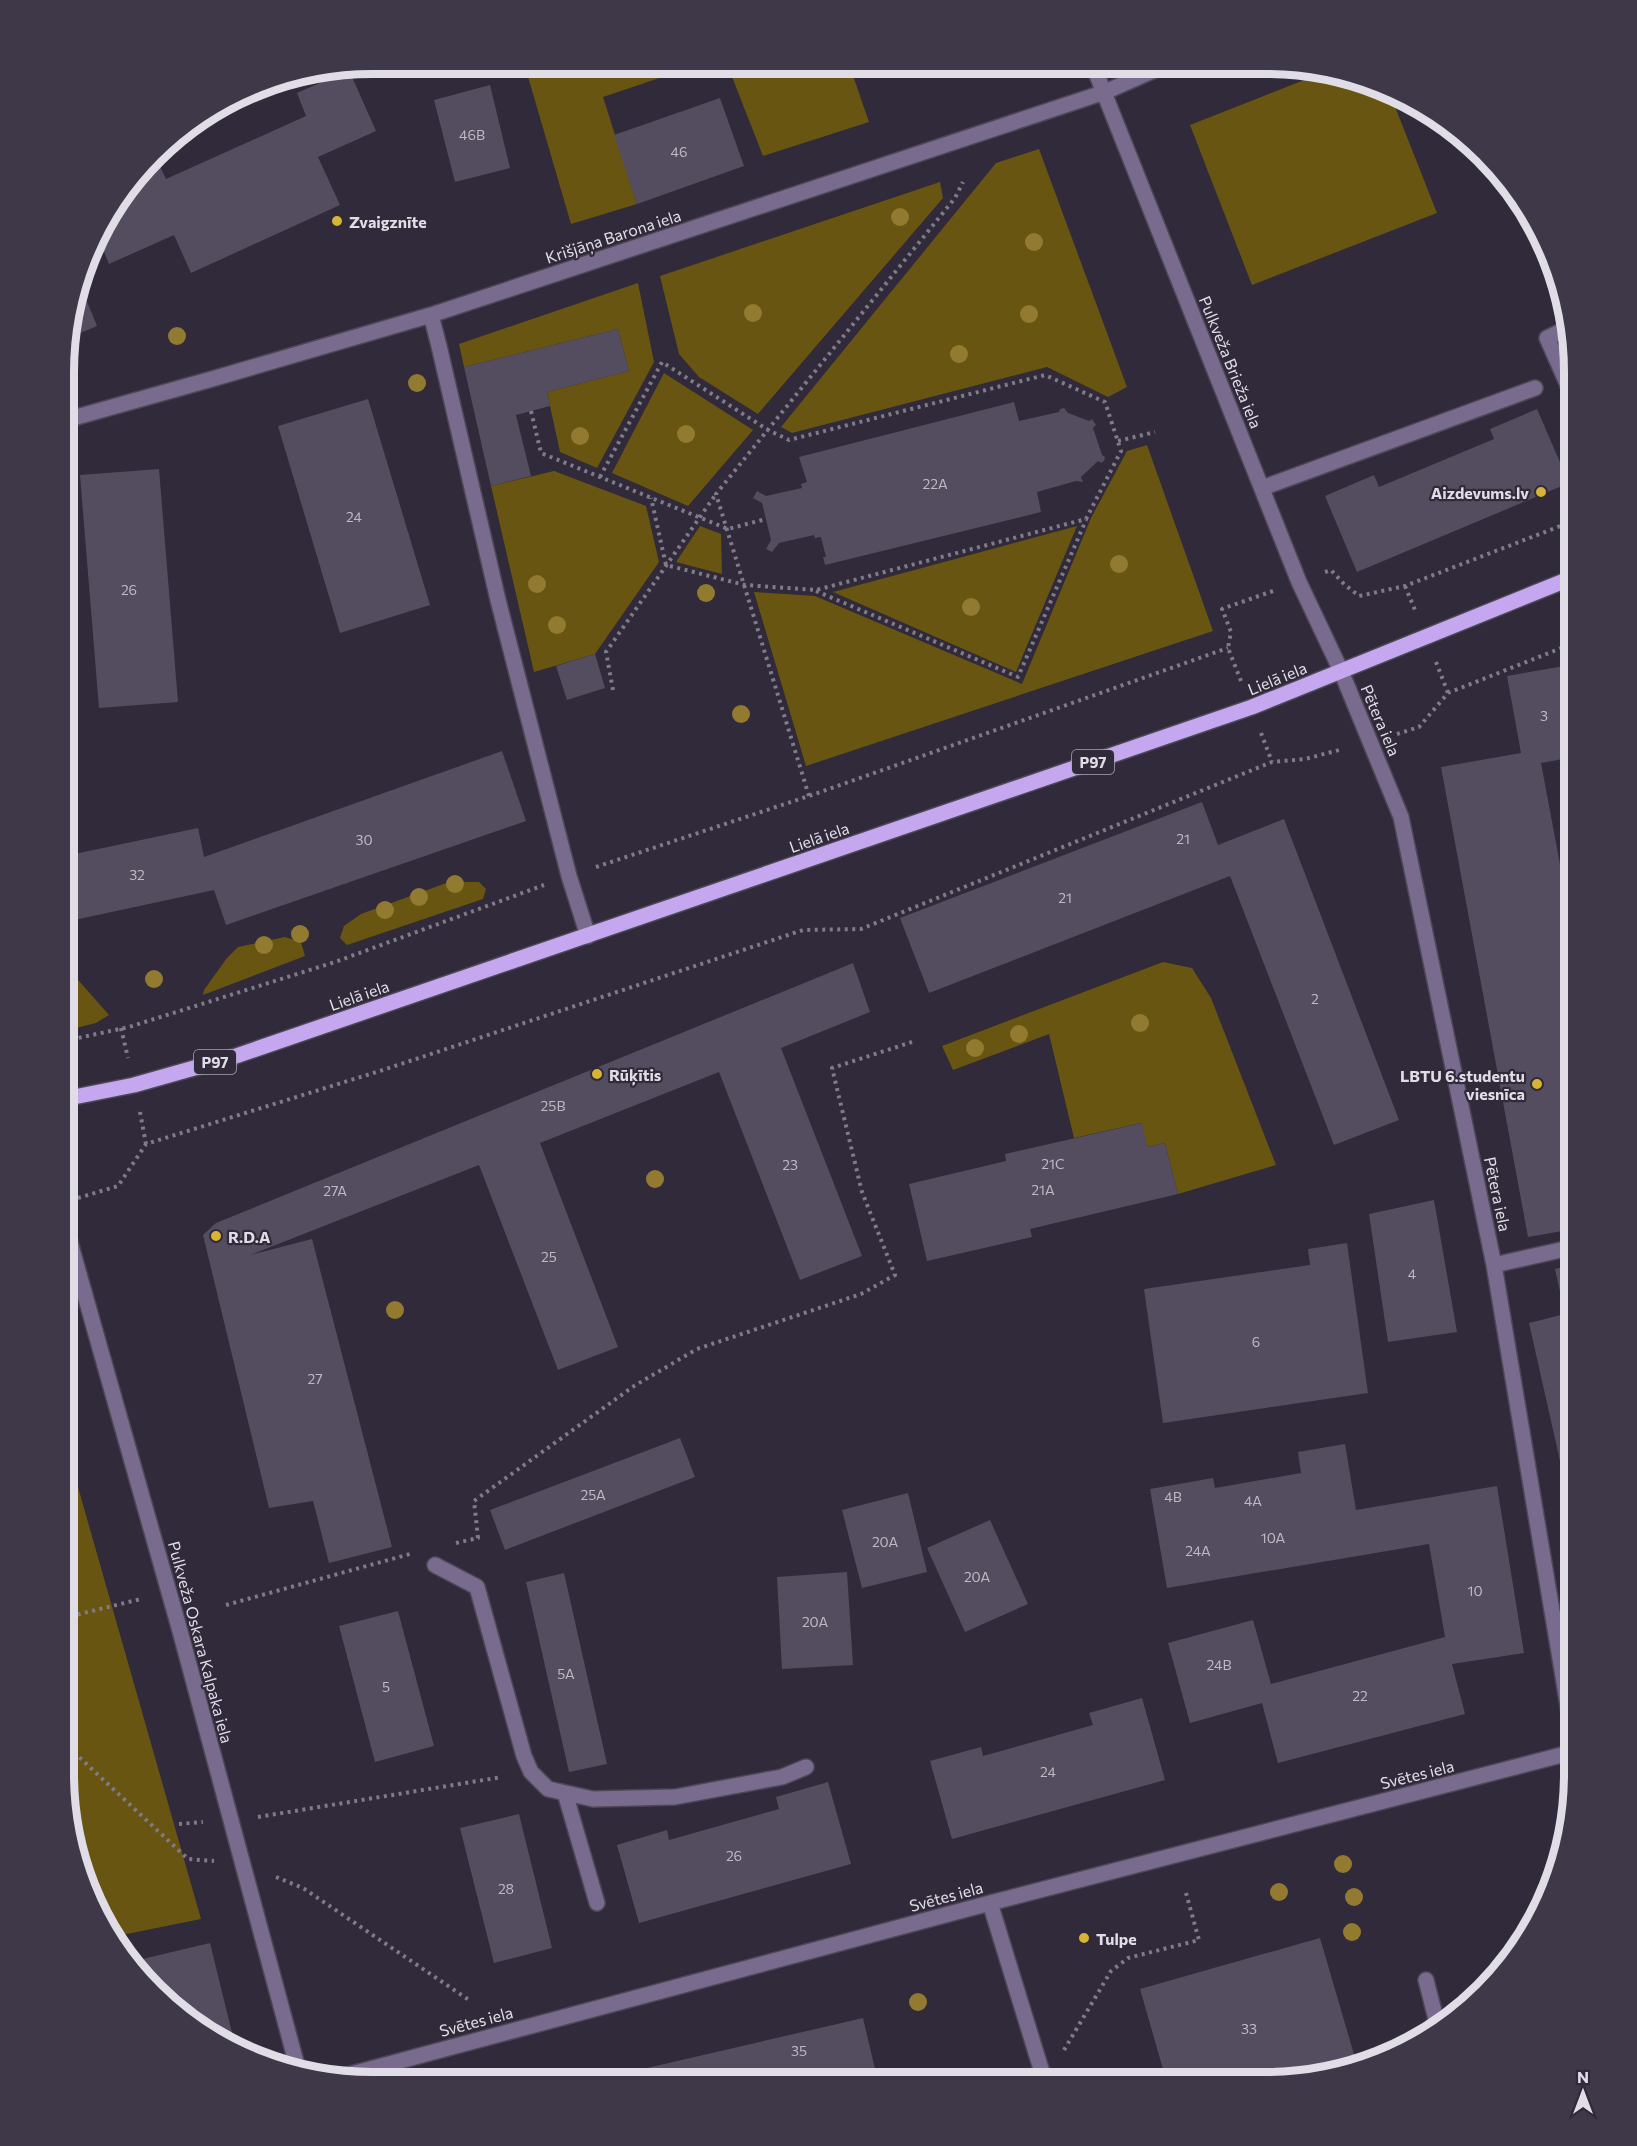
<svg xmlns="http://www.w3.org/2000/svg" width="1637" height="2146" font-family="Commissioner,sans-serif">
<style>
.green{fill:#685512}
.building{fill:#544d5f}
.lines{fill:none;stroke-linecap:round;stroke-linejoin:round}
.minor-casing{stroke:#4c4756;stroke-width:18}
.major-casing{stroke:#4c4756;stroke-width:18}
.path{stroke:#807b88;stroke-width:4;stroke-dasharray:3 4.5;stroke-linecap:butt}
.minor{stroke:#796b8e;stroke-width:15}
.major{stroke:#c5a7f0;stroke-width:15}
.tree{fill:#927a30}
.poi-dot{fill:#d8b434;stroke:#302a3a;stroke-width:2}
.labels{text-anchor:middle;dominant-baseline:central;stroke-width:4.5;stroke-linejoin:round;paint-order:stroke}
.number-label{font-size:14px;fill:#beb9c5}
.shield{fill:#302a3a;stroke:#aca7b3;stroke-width:1.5}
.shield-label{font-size:15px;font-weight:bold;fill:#e1dde7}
.poi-label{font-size:16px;font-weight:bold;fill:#e1dde7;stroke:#302a3a;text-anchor:start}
.street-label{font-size:16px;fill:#e1dde7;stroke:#302a3a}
.rim{fill:none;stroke:#e1dde7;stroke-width:8}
</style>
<rect width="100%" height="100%" fill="#302a3a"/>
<path class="green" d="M524,63L701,64L603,97L637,204L571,224Z
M727,64H849L869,122L763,156Z
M1327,71L1388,89L1437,213L1252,285L1190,125Z
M1039,149L1127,387L1108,397L1047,367L792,433L781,427L996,163Z
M940,182L943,198L758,414L699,377L679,354L660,276Z
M638,283L654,362L597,468L560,452L547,392L629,371L618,329L464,367L459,344Z
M664,373L753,430L688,506L612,473Z
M1147,445L1213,631L806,766L754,592L815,596L1022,684L1091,518L1127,451Z
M554,471L646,506L659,562L595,654L534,672L491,486Z
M700,526L721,534L722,574L676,562Z
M1077,526L1016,672L833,592Z
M449,882H479L486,889L483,899L347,945L340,938L344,926L361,914Z
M285,937L301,942L305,956L203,995L204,990L227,958L238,947Z
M1163,962L1192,968L1211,998L1276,1165L1178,1194L1165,1143L1147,1147L1141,1123L1074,1138L1049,1034L953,1070L942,1046Z
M72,973L109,1015L96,1023L64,1031V974Z
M64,1438L201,1919L112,1937L95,1911L73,1854L63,1775Z"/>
<path class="building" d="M349,70L376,131L318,157L340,205L191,273L174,235L109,264L98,237L104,218L155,156L166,179L306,116L297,93Z
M490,85L510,168L455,182L434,100Z
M720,98L744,166L637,204L614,135Z
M81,287L97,326L66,339V331Z
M618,329L629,371L547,392L550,406L516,415L531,476L491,486L464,367Z
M368,399L430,605L340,633L278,426Z
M1014,402L1019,421L1059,412L1060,409L1064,408L1068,413L1089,421L1092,419L1096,425L1093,428L1102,455L1105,457L1104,461L1101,463L1098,461L1081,477L1083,482L1076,481L1037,492L1041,512L825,565L823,557H826L821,537L815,538L814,535L779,543L772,552L766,549L771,540L762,503L753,498L757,491L766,496L802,488L801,484L807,482L799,457Z
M1537,409L1569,483L1357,572L1325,496L1374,475L1379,487L1494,439L1490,429Z
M159,469L178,702L99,708L80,475Z
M595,654L605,688L567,700L556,666Z
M1564,666L1567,680L1574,679V757L1541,763L1574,939V1229L1528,1237L1441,767L1521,753L1507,676Z
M502,751L526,821L226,925L214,890L65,922V856L198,828L204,857Z
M1202,802L1218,845L1284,819L1399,1120L1334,1145L1230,876L929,993L900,918Z
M853,963L870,1012L781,1048L862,1256L800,1280L719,1072L540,1143L618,1347L558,1370L479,1165L250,1255L312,1239L392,1547L329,1563L313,1501L269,1508L203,1235L216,1223Z
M1142,1123L1147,1147L1165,1143L1178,1194L1030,1229L1032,1237L927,1261L909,1184L1006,1161L1005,1154Z
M1434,1200L1457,1332L1388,1342L1369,1214Z
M1347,1243L1368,1393L1163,1423L1144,1289L1310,1265L1308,1249Z
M1574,1265L1573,1510H1571L1529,1323L1565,1314L1555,1269Z
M680,1438L695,1477L505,1550L490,1510Z
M1345,1444L1356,1510L1497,1486L1524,1653L1452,1664L1465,1714L1278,1763L1262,1703L1190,1723L1168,1643L1253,1620L1271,1684L1445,1637L1429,1544L1167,1588L1150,1489L1213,1478L1215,1488L1301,1473L1298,1452Z
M908,1493L927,1572L862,1588L842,1510Z
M990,1520L1028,1604L965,1632L927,1548Z
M847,1572L853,1665L782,1669L777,1577Z
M564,1573L607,1764L569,1772L526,1582Z
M398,1611L434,1746L375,1762L339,1626Z
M1142,1698L1165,1780L952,1839L930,1761L981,1747L983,1756L1093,1725L1089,1713Z
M828,1782L851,1864L639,1923L617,1845L667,1830L669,1840L779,1809L776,1797Z
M519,1814L552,1948L494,1963L460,1828Z
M1320,1938L1358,2068L1345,2073L1278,2081L1274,2067L1220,2083H1167L1140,1989Z
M210,1943L236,2049L200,2031L140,1978L134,1961Z
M863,2018L878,2082L595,2081V2080Z"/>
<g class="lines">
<g class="minor-casing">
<path id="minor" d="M1093,65L1299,582L1341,671L1401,817L1494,1265L1573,1736
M431,315L439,346L498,600L569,876L588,936
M1568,328L1547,338L1574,399
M66,420L212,379L431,315L1105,92L1166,65
M1262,488L1535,388
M64,1221L180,1631L299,2073
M1494,1265L1574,1247
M435,1565L477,1587L524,1756L531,1772L548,1789L593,1799L675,1797L782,1777L806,1767
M565,1793L597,1903
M990,1903L1045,2082
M1426,1980L1438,2027
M329,2080L990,1903L1573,1752"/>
</g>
<g class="major-casing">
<path id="major" d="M64,1099L134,1085L233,1057L1252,707L1574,577"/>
</g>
<path class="path" d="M531,411L541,453L728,529L766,519
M1118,441L1155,432
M600,477L662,362L768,430L789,440L1045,375L1105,402L1121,451L1086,519L816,590L745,585L666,565L651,498
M1325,572L1331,570L1344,584L1359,596L1405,586L1563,525L1574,516
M1405,586L1415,610
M816,591L1018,677L1086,520
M1436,662L1448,693
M1241,681L1228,648L1231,632L1222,609L1273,591
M613,690L606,652L716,494
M1261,733L1272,762
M1397,734L1419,727L1448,693L1574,643
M809,796L716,494L955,198L963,182
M596,867L809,796L1228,648
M121,1028L128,1058
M64,1041L129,1027L335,962L544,885
M140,1112L146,1144
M78,1198L118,1186L146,1144L383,1070L803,930L861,929L1272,762L1305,759L1343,749
M456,1543L478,1538L474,1501L634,1386L697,1349L861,1294L895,1275L862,1192L832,1068L912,1042
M226,1605L410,1554
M63,1618L141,1599
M63,1742L188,1859L214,1861
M258,1817L502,1777
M179,1824L203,1822
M276,1877L303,1888L469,2000
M1064,2050L1111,1971L1128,1958L1199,1940L1186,1893"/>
<use href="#minor" class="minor"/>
<use href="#major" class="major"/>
</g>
<g class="tree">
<circle cx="900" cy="217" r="9"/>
<circle cx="1034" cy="242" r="9"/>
<circle cx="753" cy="313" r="9"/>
<circle cx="1029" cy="314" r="9"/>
<circle cx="177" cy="336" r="9"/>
<circle cx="959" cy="354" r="9"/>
<circle cx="417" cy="383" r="9"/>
<circle cx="686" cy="434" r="9"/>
<circle cx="580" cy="436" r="9"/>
<circle cx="1119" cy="564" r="9"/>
<circle cx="537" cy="584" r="9"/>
<circle cx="706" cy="593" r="9"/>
<circle cx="971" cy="607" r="9"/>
<circle cx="557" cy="625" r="9"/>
<circle cx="741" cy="714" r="9"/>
<circle cx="455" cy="884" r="9"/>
<circle cx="419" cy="897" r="9"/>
<circle cx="385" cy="910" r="9"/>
<circle cx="300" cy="934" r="9"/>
<circle cx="264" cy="945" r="9"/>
<circle cx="154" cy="979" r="9"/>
<circle cx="1140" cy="1023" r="9"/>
<circle cx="1019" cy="1034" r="9"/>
<circle cx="975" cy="1048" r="9"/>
<circle cx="655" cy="1179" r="9"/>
<circle cx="395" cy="1310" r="9"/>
<circle cx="1343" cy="1864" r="9"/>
<circle cx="1279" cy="1892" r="9"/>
<circle cx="1354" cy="1897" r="9"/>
<circle cx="1352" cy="1932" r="9"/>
<circle cx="918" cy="2002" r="9"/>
</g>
<g class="poi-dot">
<circle cx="337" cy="221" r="6"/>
<circle cx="1541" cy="492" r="6"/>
<circle cx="597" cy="1074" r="6"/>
<circle cx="1537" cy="1084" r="6"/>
<circle cx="216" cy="1236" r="6"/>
<circle cx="1084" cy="1938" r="6"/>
</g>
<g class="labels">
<g class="number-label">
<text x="472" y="134">46B</text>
<text x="679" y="151">46</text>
<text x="935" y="483">22A</text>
<text x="354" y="516">24</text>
<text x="129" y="589">26</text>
<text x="1544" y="715">3</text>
<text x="1183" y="838">21</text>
<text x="364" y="839">30</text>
<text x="137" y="874">32</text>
<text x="1065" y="897">21</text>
<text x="1315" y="998">2</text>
<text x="553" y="1105">25B</text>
<text x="1053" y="1163">21C</text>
<text x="790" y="1164">23</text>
<text x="1043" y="1189">21A</text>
<text x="335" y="1190">27A</text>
<text x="549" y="1256">25</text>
<text x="1412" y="1273">4</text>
<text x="1256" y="1341">6</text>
<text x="315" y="1378">27</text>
<text x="593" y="1494">25A</text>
<text x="1173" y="1496">4B</text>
<text x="1253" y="1500">4A</text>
<text x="1273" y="1537">10A</text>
<text x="885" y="1541">20A</text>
<text x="1198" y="1550">24A</text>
<text x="977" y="1576">20A</text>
<text x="1475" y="1590">10</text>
<text x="815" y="1621">20A</text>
<text x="1219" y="1664">24B</text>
<text x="566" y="1673">5A</text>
<text x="386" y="1686">5</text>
<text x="1360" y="1695">22</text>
<text x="1048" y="1771">24</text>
<text x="734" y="1855">26</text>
<text x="506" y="1888">28</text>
<text x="1249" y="2028">33</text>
<text x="799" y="2050">35</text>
</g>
<g class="shield">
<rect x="1072" y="750" width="42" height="24" rx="4.5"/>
<rect x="194" y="1050" width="42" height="24" rx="4.5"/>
</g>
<g class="shield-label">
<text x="1093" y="762">P97</text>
<text x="215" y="1062">P97</text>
</g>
<g class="poi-label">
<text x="349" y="221">Zvaigznīte</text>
<text x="1529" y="492" text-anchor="end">Aizdevums.lv</text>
<text x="609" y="1074">Rūķītis</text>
<text x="1525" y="1075" text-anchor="end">LBTU 6.studentu<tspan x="1525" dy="18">viesnīca</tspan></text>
<text x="228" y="1236">R.D.A</text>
<text x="1096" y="1938">Tulpe</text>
</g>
<g class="street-label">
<text transform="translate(613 236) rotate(-18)">Krišjāņa Barona iela</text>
<text transform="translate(1231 362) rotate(68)">Pulkveža Brieža iela</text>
<text transform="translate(1277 678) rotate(-22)">Lielā iela</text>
<text transform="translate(1381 720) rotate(67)">Pētera iela</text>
<text transform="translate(819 837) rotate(-19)">Lielā iela</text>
<text transform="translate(359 995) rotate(-19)">Lielā iela</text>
<text transform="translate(1498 1194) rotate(78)">Pētera iela</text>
<text transform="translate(201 1642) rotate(75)">Pulkveža Oskara Kalpaka iela</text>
<text transform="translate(1417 1774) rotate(-14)">Svētes iela</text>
<text transform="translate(946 1896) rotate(-15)">Svētes iela</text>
<text transform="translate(476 2021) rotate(-15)">Svētes iela</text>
</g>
</g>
<path d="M0 0H1637V2146H0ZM372 74H1266A298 298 0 0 1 1564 372V1774A298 298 0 0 1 1266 2072H372A298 298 0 0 1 74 1774V372A298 298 0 0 1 372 74Z" fill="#3e3848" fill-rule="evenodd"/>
<path class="rim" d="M372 74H1266A298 298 0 0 1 1564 372V1774A298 298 0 0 1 1266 2072H372A298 298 0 0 1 74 1774V372A298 298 0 0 1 372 74Z"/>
<g transform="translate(1583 2092)" stroke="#302a3a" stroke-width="4.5" paint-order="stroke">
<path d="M0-4.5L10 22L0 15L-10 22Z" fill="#e1dde7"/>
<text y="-9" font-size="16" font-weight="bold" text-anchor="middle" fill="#e1dde7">N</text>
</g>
</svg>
